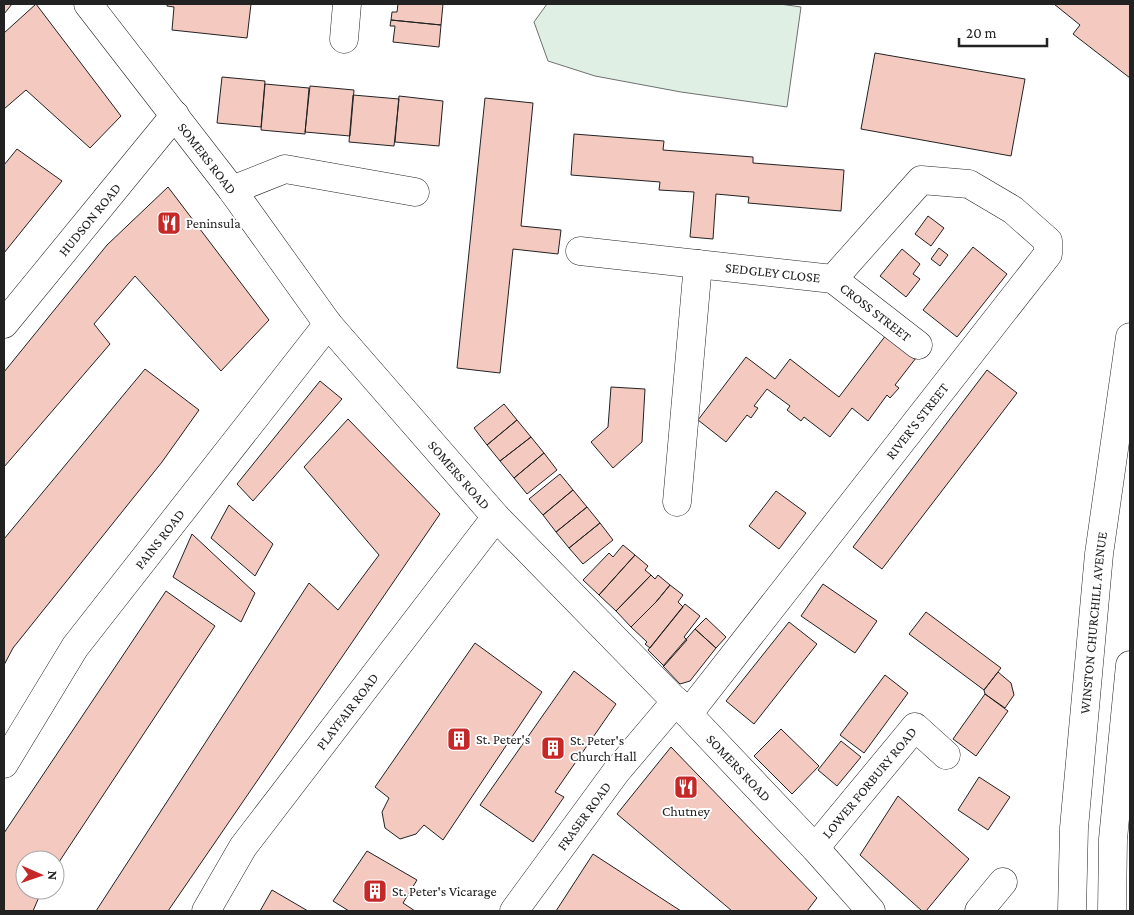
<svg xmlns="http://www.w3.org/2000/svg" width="1134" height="915" font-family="'Crimson Pro',serif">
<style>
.green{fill:#e0efe3;stroke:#6f6f6f}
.building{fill:#f3c9c0;stroke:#222}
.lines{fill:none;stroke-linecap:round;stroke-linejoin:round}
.minor-casing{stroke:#222;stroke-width:29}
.major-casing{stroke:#222;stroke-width:29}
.minor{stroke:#fff;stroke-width:28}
.major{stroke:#fff;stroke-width:28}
.labels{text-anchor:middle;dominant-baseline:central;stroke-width:4;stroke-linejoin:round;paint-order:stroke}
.street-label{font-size:14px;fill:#222;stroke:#fff}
.poi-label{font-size:14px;fill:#222;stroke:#fff;text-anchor:start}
</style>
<rect width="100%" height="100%" fill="#fff"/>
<path class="green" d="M547,4H780L801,7L787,107L681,92L595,76L548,61L534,22Z"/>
<path class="building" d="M4,4H12L4,14Z
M36,4L121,116L90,148L26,90L4,109V33Z
M167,4H251L247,38L172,30L174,7L167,6Z
M398,4H443L441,25L391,20L392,12H397Z
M1054,4H1130V78L1073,34L1080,25Z
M391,20L441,25L439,47L393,42L395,26H390Z
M875,53L1025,79L1011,156L861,129Z
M222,77L265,81L261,127L217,123Z
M265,84L309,88L305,134L261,130Z
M310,86L354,90L350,136L305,132Z
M353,95L399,99L394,146L349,142Z
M399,96L443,101L439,146L395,142Z
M485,98L533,103L521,226L561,230L558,254L513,249L500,373L457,368Z
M574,134L664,141L663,150L753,157V163L844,170L841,211L748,203L749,197L716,194L713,239L690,237L694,192L659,190L660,182L571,175Z
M17,149L62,181L4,253V165Z
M168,187L269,320L221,371L135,276L94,324L110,344L4,467V372L107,245Z
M928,216L944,228L931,246L915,234Z
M973,247L1007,274L957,337L923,310Z
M939,248L948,255L940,266L931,259Z
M902,249L920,264L913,274L920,279L906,297L880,276Z
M886,335L916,358L895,385L899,388L890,398L887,395L868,421L852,408L830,437L804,417L801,421L787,410L790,406L767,389L754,406L758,408L751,418L747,415L726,442L698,420L746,357L775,379L790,359L839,397Z
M145,369L199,410L162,462L13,648L4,665V539Z
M987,370L1017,393L882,569L853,547Z
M320,381L342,399L253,501L237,484Z
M611,387L645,389L642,442L613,468L591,442L608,427Z
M504,404L517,420L487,445L474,428Z
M348,419L440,514L168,911H96L309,583L338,610L379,555L304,467Z
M517,420L531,437L500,461L487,445Z
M531,437L544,453L514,478L500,461Z
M544,453L557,470L527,494L514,478Z
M560,474L573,490L543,515L529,499Z
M573,490L587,507L556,532L543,515Z
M776,491L806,513L779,549L749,526Z
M229,505L273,544L255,576L211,538Z
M587,507L600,523L569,548L556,532Z
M600,523L613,540L583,564L569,548Z
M192,534L255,593L241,622L173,577Z
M623,545L635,555L599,595L583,580L609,553L613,557Z
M635,555L648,566L645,570L651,575L616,611L599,595Z
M651,575L655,579L658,575L670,585L656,602L631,627L616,611Z
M823,584L877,621L855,653L801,616Z
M670,585L683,595L678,602L683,607L650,648L645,644L647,642L631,627L656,602Z
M166,591L215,626L55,868V860H25V890H42L33,911H4V833Z
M685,604L700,616L684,637L687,640L664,666L648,650Z
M926,612L1001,668L984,690L909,634Z
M706,618L726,637L716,648L695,629Z
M789,622L817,644L754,724L726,701Z
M695,629L716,648L690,681L680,684L663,666Z
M475,643L542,692L443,840L424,825L416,834L400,839L385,828L382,812L389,798L375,787Z
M574,671L616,704L555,792L564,797L533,842L480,805Z
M998,672L1011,683L1014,695L1005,708L985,694L984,690Z
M885,675L908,693L864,753L840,735Z
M985,694L1008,711L976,756L953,739Z
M781,729L819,766L792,794L754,756Z
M841,741L861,757L837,786L818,770Z
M671,747L817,898L807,911H732L617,814Z
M979,777L1010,797L988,830L958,810Z
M898,796L969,859L926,911H922L860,855Z
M367,851L417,880L403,903L415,911H349L333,901Z
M593,854L681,911H556Z
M272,890L308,911H260Z"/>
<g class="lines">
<g class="minor-casing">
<g id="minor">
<path id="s1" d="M88,4L232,190L328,324L496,517L688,714L815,848L871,911"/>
<path d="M344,39L347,4"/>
<path d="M232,190L285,169L415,192"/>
<path id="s2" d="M580,251L833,279L921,180L969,184L1013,210L1048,241V254L688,714"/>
<path id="s3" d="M833,279L918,345"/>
<path id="s4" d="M4,324L175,115"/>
<path d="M677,502L698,264"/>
<path id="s5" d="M4,764L75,647L328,324"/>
<path id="s6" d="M815,848L915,727L946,755"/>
<path id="s7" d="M206,911L243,847L496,517"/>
<path id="s8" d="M514,911L616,772L676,701"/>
<path d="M979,911L1003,882"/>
</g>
</g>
<g class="major-casing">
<g id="major">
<path id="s9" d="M1072,911L1074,828L1099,554L1130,337"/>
<path d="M1112,911L1113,839L1130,665"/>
</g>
</g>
<use href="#minor" class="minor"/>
<use href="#major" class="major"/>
</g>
<defs>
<g id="restaurant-square" transform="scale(1.25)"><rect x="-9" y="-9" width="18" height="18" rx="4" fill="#c62828" stroke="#fff"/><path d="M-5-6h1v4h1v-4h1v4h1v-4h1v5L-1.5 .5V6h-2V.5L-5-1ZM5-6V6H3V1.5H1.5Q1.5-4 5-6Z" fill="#fff"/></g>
<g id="building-square" transform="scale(1.25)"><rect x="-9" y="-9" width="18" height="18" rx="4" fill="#c62828" stroke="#fff"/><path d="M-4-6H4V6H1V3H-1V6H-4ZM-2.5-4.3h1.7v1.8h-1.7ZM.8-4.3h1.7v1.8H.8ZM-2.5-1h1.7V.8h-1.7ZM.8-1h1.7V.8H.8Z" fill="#fff"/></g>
</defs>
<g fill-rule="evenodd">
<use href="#restaurant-square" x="169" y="223"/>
<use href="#building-square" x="459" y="739"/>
<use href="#building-square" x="553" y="748"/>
<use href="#restaurant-square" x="686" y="787"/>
<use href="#building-square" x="375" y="891"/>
</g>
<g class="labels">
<g class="street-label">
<text stroke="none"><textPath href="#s1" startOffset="195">SOMERS ROAD</textPath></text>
<text stroke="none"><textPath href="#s4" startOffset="135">HUDSON ROAD</textPath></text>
<text stroke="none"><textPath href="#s2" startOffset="194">SEDGLEY CLOSE</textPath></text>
<text stroke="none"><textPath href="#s3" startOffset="54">CROSS STREET</textPath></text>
<text transform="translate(917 421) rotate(-52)">RIVER'S STREET</text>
<text stroke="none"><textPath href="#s1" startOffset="600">SOMERS ROAD</textPath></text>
<text stroke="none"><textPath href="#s5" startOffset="274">PAINS ROAD</textPath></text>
<text stroke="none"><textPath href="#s9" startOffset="289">WINSTON CHURCHILL AVENUE</textPath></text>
<text stroke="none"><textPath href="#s7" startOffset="245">PLAYFAIR ROAD</textPath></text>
<text stroke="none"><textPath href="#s1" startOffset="1005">SOMERS ROAD</textPath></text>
<text stroke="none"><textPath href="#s6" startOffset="85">LOWER FORBURY ROAD</textPath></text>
<text stroke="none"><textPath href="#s8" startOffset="118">FRASER ROAD</textPath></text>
</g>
<g class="poi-label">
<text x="186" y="223">Peninsula</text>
<text x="476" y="739">St. Peter's</text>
<text x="570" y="740">St. Peter's<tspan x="570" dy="16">Church Hall</tspan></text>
<text x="686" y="811" text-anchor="middle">Chutney</text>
<text x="392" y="891">St. Peter's Vicarage</text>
</g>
</g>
<rect width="1134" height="915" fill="none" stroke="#222222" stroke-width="10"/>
<g transform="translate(40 875) rotate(92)"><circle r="24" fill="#ffffff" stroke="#a7a7a7"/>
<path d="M0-4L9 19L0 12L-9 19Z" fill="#c62828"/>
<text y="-8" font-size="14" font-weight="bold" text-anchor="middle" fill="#222222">N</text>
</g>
<path d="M959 38v8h88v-8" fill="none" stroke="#222222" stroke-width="2.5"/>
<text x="966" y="38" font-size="15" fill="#222222" stroke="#ffffff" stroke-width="4" paint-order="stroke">20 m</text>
</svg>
